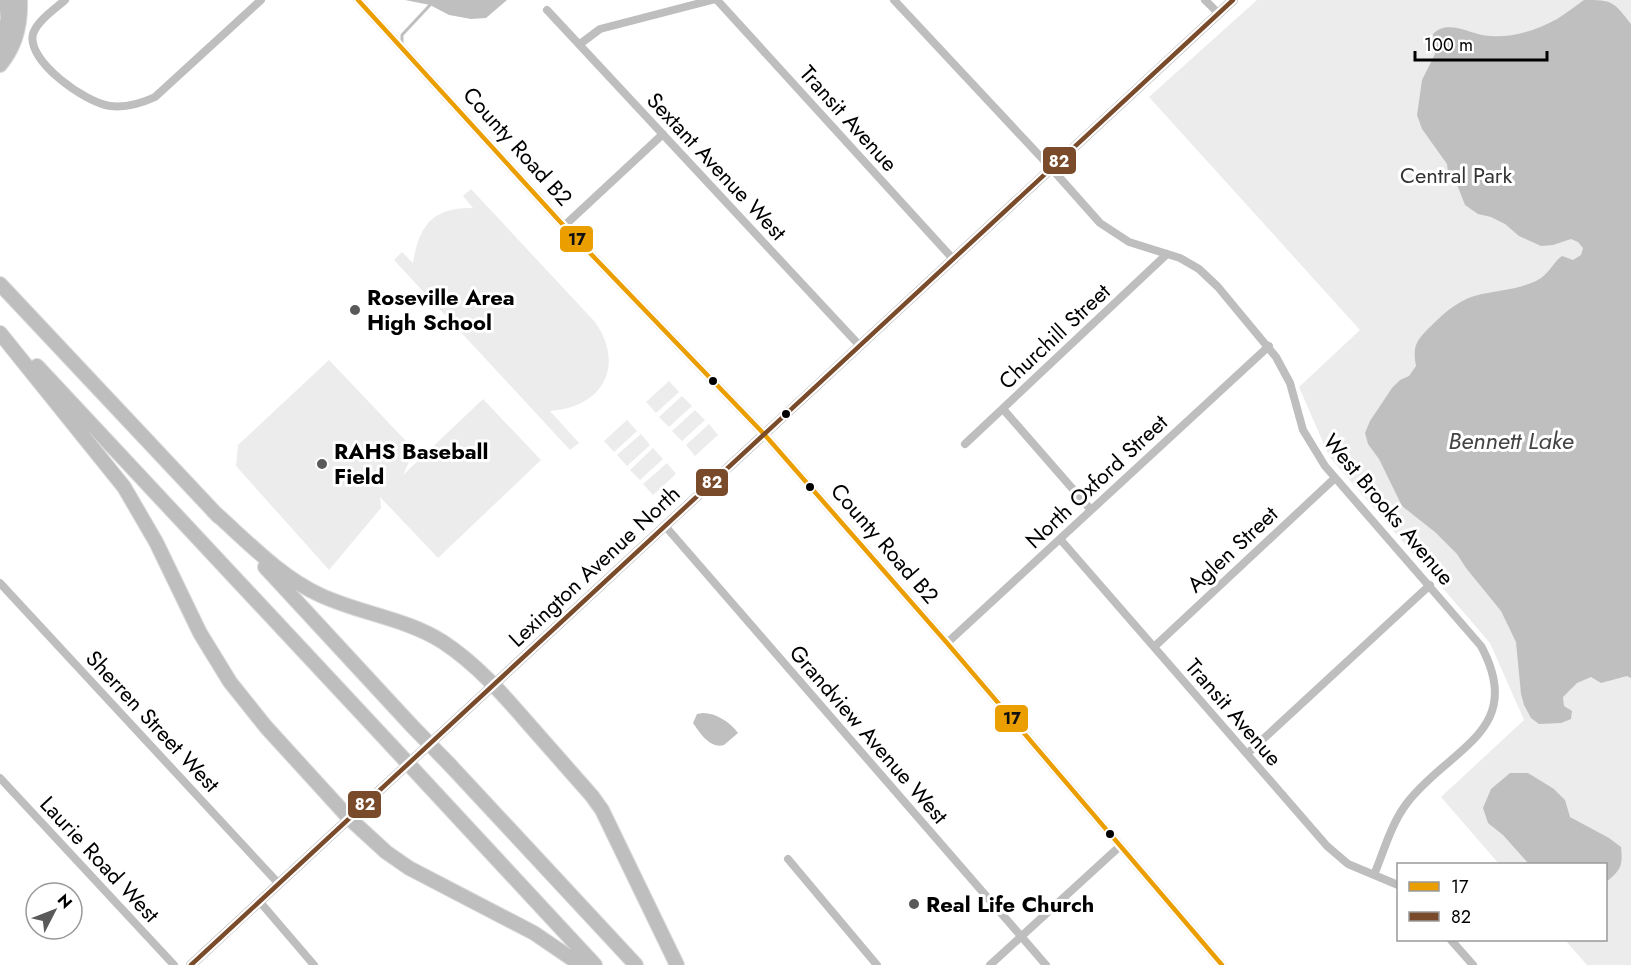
<svg xmlns="http://www.w3.org/2000/svg" width="1631" height="965" font-family="Jost,sans-serif">
<style>
.green{fill:#ececec}
.water{fill:#bfbfbf}
.lines{fill:none;stroke-linecap:round;stroke-linejoin:round}
.stream{stroke:#bfbfbf;stroke-width:3}
.motorway-casing{stroke:#dbdbdb;stroke-width:16}
.minor{stroke:#bebebe;stroke-width:8}
.tertiary{stroke:#bebebe;stroke-width:9}
.secondary{stroke:#b8b8b8;stroke-width:10}
.motorway{stroke:#bebebe;stroke-width:14}
.motorway-bridge-casing{stroke:#dbdbdb;stroke-width:16;stroke-linecap:butt}
.motorway-bridge{stroke:#bebebe;stroke-width:14}
.bus-1-casing{stroke:#fff;stroke-width:9}
.bus-2-casing{stroke:#fff;stroke-width:9}
.bus-1{stroke:#eb9e00;stroke-width:4.5}
.bus-2{stroke:#7a4b2a;stroke-width:4.5}
.poi-dot{fill:#595959;stroke:#fff;stroke-width:2}
.bus-dot{fill:#000;stroke:#fff;stroke-width:2}
.labels{text-anchor:middle;dominant-baseline:central;stroke-width:6;stroke-linejoin:round;paint-order:stroke}
.street-label{font-size:22px;fill:#000;stroke:#fff}
.park-label{font-size:22px;fill:#333;stroke:#fff}
.poi-label{font-size:22px;font-weight:bold;fill:#000;stroke:#fff;text-anchor:start}
.water-label{font-size:24px;font-style:italic;fill:#444;stroke:#fff}
.line-badge{stroke:#fff;stroke-width:2}
.badge-label{font-size:16px;text-anchor:middle;font-weight:bold;fill:#fff}
.pale-badge-label{font-size:16px;text-anchor:middle;font-weight:bold;fill:#111}
</style>
<rect width="100%" height="100%" fill="#fff"/>
<path class="green" d="M1257,0H1631V965H1587L1565,940H1606V864H1499L1441,797L1524,720L1490,643L1329,456L1299,387L1360,330L1149,97Z
M471,189L595,322C626,366 602,408 550,411L579,443L570,450L394,260L402,252L413,263C419,225 433,207 473,208L463,196Z
M329,360L406,441L409,462L403,475L483,399L541,460L438,558L380,497L381,508L329,570L236,466L238,445Z
M669,381L679,392L656,413L646,402Z
M682,396L692,406L669,427L659,417Z
M695,410L705,420L682,441L672,431Z
M627,420L637,431L614,452L604,441Z
M709,424L718,435L695,456L686,445Z
M641,434L650,445L627,466L617,455Z
M653,448L663,459L640,480L630,470Z
M667,463L676,474L653,495L643,484Z"/>
<path class="water" d="M405,0H507L486,18L471,19L449,15L430,5Z
M1584,0C1613,0 1613,1 1631,24V678L1627,676L1601,683L1591,677L1577,683L1563,697L1564,706L1572,711L1571,719L1561,723L1539,724L1531,718L1524,705L1521,694L1516,642L1501,611L1466,568L1457,554L1435,532L1402,506L1379,459L1368,444L1365,433L1370,421L1392,388L1400,380L1409,376L1416,366C1412,345 1417,340 1431,326C1446,311 1461,298 1482,294C1501,290 1519,289 1536,281C1549,275 1552,263 1562,256L1573,260L1581,255L1583,248L1578,242L1571,239L1553,245L1541,246L1519,236L1505,224L1491,217L1478,214L1465,205L1456,182L1448,173L1447,164L1422,129L1417,115L1422,80L1435,54L1433,34C1448,18 1471,35 1490,36C1513,38 1537,30 1557,19C1567,13 1575,6 1584,0Z
M703,713C716,713 730,722 738,733L724,745C710,749 700,733 693,723L697,714Z
M1510,773H1528L1554,789L1565,800L1570,817L1609,838L1621,847C1623,866 1621,870 1606,882V864H1529L1503,835L1488,823L1483,808L1491,789Z"/>
<g class="lines">
<path class="stream" d="M402,45V35L430,5"/>
<g class="motorway-casing">
<path id="motorway" d="M0,46L8,19L6,0
M0,65C16,46 21,24 20,0
M0,284L219,517
M0,333L124,487L156,542L200,633L230,682L266,727L349,818L386,852L409,868L534,933L581,965
M37,366L391,745
M213,511C247,541 279,576 320,595C361,614 405,618 443,642C475,663 501,692 526,721C548,746 570,771 592,796L602,810L677,965
M265,567L412,726
M450,765L636,965
M428,785L595,965"/>
</g>
<path class="minor" d="M65,0C55,9 37,21 33,34C26,61 86,103 110,106C126,108 140,104 155,97L261,0
M717,0L954,260
M894,0L1052,169L1100,223L1129,242L1180,258L1199,269L1218,287L1276,357L1290,383L1303,430L1325,466L1481,646C1527,731 1449,748 1407,803C1391,824 1384,851 1374,875
M1205,0L1218,13
M547,10L860,346
M580,44L600,29L712,0
M564,226L663,134
M1003,409L1091,510
M965,444L1167,254
M666,527L1046,965
M1060,539L1327,846L1348,864L1398,885
M0,583L279,884
M947,643L1269,346
M1154,647L1335,478
M1247,754L1430,585
M0,778L174,965
M788,859L877,965
M260,902L314,965
M1451,940L1473,965
M990,965L1119,847"/>
<path class="tertiary" d="M358,0L564,226L764,434L947,643L1222,965"/>
<path class="secondary" d="M191,965L1233,0"/>
<use href="#motorway" class="motorway"/>
<g class="motorway-bridge-casing">
<path id="motorway-bridge" d="M412,726L450,765
M391,745L428,785"/>
</g>
<use href="#motorway-bridge" class="motorway-bridge"/>
<g class="bus-1-casing">
<path id="bus-1" d="M358,0L564,226L764,434L947,643L1222,965"/>
</g>
<g class="bus-2-casing">
<path id="bus-2" d="M191,965L1233,0"/>
</g>
<use href="#bus-1" class="bus-1"/>
<use href="#bus-2" class="bus-2"/>
</g>
<g class="poi-dot">
<circle cx="355" cy="310" r="6"/>
<circle cx="322" cy="464" r="6"/>
<circle cx="914" cy="904" r="6"/>
</g>
<g class="bus-dot">
<circle cx="713" cy="381" r="5"/>
<circle cx="786" cy="414" r="5"/>
<circle cx="810" cy="487" r="5"/>
<circle cx="1110" cy="834" r="5"/>
</g>
<g class="labels">
<g class="street-label">
<text transform="translate(849 118) rotate(48)">Transit Avenue</text>
<text transform="translate(518 146) rotate(48)">County Road B2</text>
<text transform="translate(717 166) rotate(47)">Sextant Avenue West</text>
<text transform="translate(1054 336) rotate(-43)">Churchill Street</text>
<text transform="translate(1096 481) rotate(-43)">North Oxford Street</text>
<text transform="translate(1389 509) rotate(50)">West Brooks Avenue</text>
<text transform="translate(885 543) rotate(49)">County Road B2</text>
<text transform="translate(1232 549) rotate(-43)">Aglen Street</text>
<text transform="translate(594 566) rotate(-43)">Lexington Avenue North</text>
<text transform="translate(1234 712) rotate(49)">Transit Avenue</text>
<text transform="translate(153 721) rotate(47)">Sherren Street West</text>
<text transform="translate(869 734) rotate(49)">Grandview Avenue West</text>
<text transform="translate(100 859) rotate(47)">Laurie Road West</text>
</g>
<g class="park-label">
<text x="1456" y="175">Central Park</text>
</g>
<g class="poi-label">
<text x="367" y="297">Roseville Area<tspan x="367" dy="25">High School</tspan></text>
<text x="334" y="451">RAHS Baseball<tspan x="334" dy="25">Field</tspan></text>
<text x="926" y="904">Real Life Church</text>
</g>
<g class="water-label">
<text x="1511" y="440">Bennett Lake</text>
</g>
</g>
<g class="line-badge">
<rect x="1042" y="146" width="35" height="29" rx="6" fill="#7a4b2a"/>
<rect x="559" y="225" width="35" height="28" rx="6" fill="#eb9e00"/>
<rect x="695" y="468" width="34" height="29" rx="6" fill="#7a4b2a"/>
<rect x="994" y="704" width="35" height="29" rx="6" fill="#eb9e00"/>
<rect x="347" y="790" width="35" height="29" rx="6" fill="#7a4b2a"/>
</g>
<g class="badge-label">
<text x="1059" y="167">82</text>
<text x="712" y="488">82</text>
<text x="365" y="810">82</text>
</g>
<g class="pale-badge-label">
<text x="577" y="245">17</text>
<text x="1012" y="724">17</text>
</g>
<rect x="1397" y="863" width="210" height="78" fill="#ffffff" stroke="#999999" stroke-width="1.5"/>
<rect x="1409" y="882" width="30" height="9" fill="#eb9e00" stroke="#999999" stroke-width="1.5"/>
<text x="1451" y="893" font-size="18" fill="#000000">17</text>
<rect x="1409" y="912" width="30" height="9" fill="#7a4b2a" stroke="#999999" stroke-width="1.5"/>
<text x="1451" y="923" font-size="18" fill="#000000">82</text>
<g transform="translate(54 911) rotate(48)"><circle r="28" fill="#ffffff" stroke="#999999" stroke-width="1.5"/>
<path d="M0-4.5L10 22L0 15L-10 22Z" fill="#595959"/>
<text y="-9" font-size="16" font-weight="bold" text-anchor="middle" fill="#000000">N</text>
</g>
<path d="M1415 51v9h132v-9" fill="none" stroke="#000000" stroke-width="3"/>
<text x="1424" y="51" font-size="18" fill="#000000" stroke="#ffffff" stroke-width="4.5" paint-order="stroke">100 m</text>
</svg>
